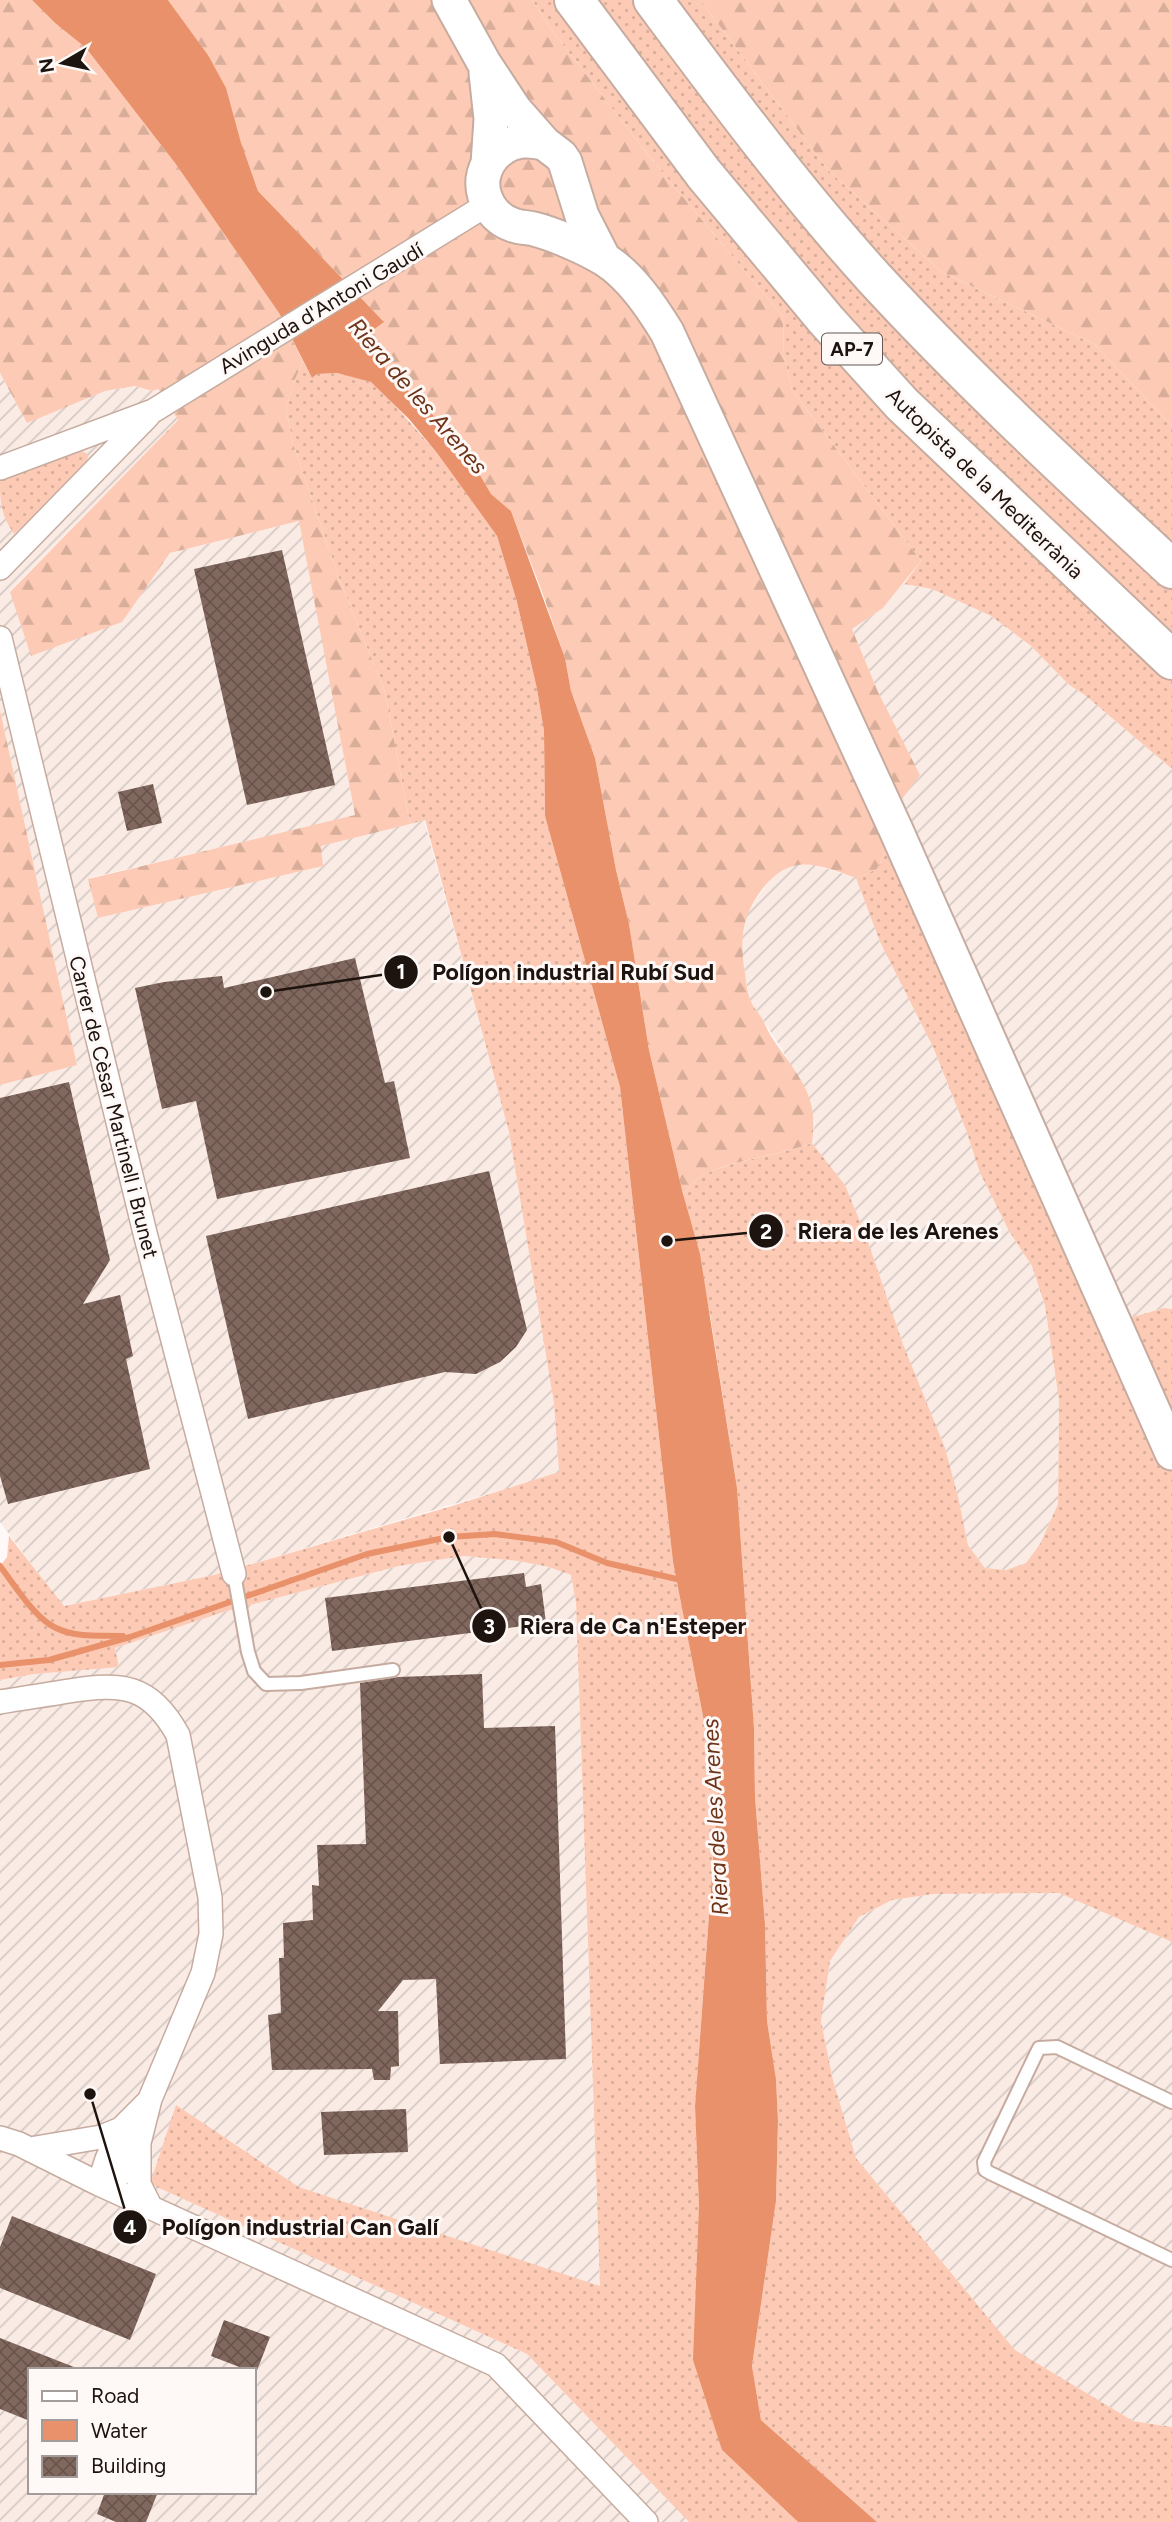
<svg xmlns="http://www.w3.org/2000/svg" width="1172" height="2522" font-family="Figtree,sans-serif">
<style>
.industrial{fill:url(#industrial-furrows);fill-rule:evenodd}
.grass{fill:url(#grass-dots)}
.forest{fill:url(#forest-firs)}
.water{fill:#e9916a}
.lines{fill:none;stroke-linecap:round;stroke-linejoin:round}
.stream{stroke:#e9916a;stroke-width:6}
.building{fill:url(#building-cross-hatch)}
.lane-casing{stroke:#c6aca0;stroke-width:16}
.street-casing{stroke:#c6aca0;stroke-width:26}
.secondary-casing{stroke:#c6aca0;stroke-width:37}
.highway-casing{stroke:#c6aca0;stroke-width:42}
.lane{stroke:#fff;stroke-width:12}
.street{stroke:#fff;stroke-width:23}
.secondary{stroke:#fff;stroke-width:33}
.highway{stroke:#fff;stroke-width:38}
.labels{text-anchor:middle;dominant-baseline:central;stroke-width:6;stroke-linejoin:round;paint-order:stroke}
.shield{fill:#fef8f6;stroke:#605854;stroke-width:2}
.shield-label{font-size:19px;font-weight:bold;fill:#1d130f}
.street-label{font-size:21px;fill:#1d130f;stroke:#fef8f6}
.water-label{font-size:23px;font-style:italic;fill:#6e341a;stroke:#fef8f6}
.leader{fill:none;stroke:#1d130f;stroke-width:2.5}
.callout-dot{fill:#1d130f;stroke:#fef8f6;stroke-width:2.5}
.mark-label{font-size:21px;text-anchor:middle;font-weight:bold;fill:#fff}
.callout-label{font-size:23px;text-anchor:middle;font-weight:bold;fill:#1d130f;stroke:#fef8f6;stroke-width:6;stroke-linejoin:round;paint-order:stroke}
</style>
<defs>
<pattern id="industrial-furrows" width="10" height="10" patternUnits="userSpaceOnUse" patternTransform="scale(1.75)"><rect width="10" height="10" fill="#faebe5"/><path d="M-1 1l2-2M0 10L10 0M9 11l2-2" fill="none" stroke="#d6c9c3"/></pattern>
<pattern id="grass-dots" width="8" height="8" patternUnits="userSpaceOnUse" patternTransform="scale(1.75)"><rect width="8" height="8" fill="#fdcbb5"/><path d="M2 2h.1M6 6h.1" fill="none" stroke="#d8ad9a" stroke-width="1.8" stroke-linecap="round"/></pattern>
<pattern id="forest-firs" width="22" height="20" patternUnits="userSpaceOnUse" patternTransform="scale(1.75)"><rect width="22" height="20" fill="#fdcbb5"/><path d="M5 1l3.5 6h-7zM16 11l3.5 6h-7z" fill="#d8ad9a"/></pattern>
<pattern id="building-cross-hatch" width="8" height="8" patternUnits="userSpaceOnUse" patternTransform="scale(1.75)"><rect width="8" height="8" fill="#81685e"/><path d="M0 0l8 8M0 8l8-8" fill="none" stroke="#69544c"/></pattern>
</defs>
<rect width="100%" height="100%" fill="#fef8f6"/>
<path class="industrial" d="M0,373L27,422L105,391L135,386L152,391L158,389L178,420L10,591L122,621L170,553L300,521L355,816L89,878L98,918L322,866L320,846L424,820L509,1132L554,1404L559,1473L214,1575L63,1606L0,1522V1085L77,1064L0,710Z
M904,584L932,589L991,616L1031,646L1068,684L1086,696L1172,769V1309L1164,1308L1122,1320L896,807L878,692L852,629L883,608Z
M812,864L856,878L880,942L933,1047L966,1130L980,1173L1009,1231L1032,1266L1045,1306L1059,1399L1058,1504L1040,1544L1026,1563L1006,1570L985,1568L968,1545L958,1496L945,1448L903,1344L866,1236L845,1185L812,1143L815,1123L783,1051L750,1000L742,958L741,933L747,912L774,875L791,865Z
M464,1556L518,1561L549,1567L571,1575L576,1603L600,2287L299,2187L230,2140L150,2184L527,2354L689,2522H0V1680L34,1674L119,1666L115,1648L227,1611L399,1566ZM30,2370H254V2492H30Z
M1060,1893L1172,1942V2427L1133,2421L1015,2350L856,2158L833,2080L821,2021L830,1961L859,1917L892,1900L934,1894Z"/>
<path class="grass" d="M532,0H700L829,171L942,272L1094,344L1172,426V769L1086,696L1068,684L1031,646L991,616L932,589L904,584L921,561L792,390L784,357L783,317L652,160L551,29Z
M303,361L312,378L317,374L337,373L357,378L371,382L385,394L437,453L497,536L517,602L537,689L544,731L545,816L620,1087L673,1562L718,1793L695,2106L699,2207L722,2450L798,2522H689L527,2354L150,2184L176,2105L299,2187L600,2286L576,1603L571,1575L549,1567L518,1561L464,1556L399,1566L227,1611L115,1648L119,1667L34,1674L0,1680V1566L7,1557L9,1536L64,1606L214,1575L452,1506L559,1472L554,1404L509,1132L425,820L410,824L385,692L340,581L293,444L286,409L293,384Z
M79,450L88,454L87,466L14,534C0,513 0,502 0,477Z
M893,826L1122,1320L1164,1308L1172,1309V1942L1059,1893L934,1894L892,1900L859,1917L830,1961L821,2021L833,2080L856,2158L1015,2350L1133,2421L1172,2427V2522H877L761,2420L752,2366L776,2201L778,2121L776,2079L767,2021L765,1924L755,1797L754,1728L737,1488L710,1314L683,1194C689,1188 696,1179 703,1175C735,1159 778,1156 812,1143L845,1185L866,1236L903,1344L945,1448L958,1496L968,1545L985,1568L1006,1570L1026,1563L1040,1544L1058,1504L1059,1400L1045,1306L1032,1266L1009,1231L980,1173L966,1130L933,1047L880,942L856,878L877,869L886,851Z"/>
<path class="forest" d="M0,0H32L55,23L86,48L175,163L279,313L303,361L293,384L286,409L293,444L340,581L385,692L410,824L321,846L323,866L98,918L88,879L355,815L299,521L170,553L122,622L31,656L10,592L178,420L158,389L152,391L135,386L105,391L27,423L0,373Z
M168,0H532L551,29L652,160L783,317L784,357L792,390L921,561L883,608L852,629L878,692L920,775L896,807L886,851L877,869L856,878C819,865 792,852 764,887C742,914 739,939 745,973C746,981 747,991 750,999C752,1006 758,1011 761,1017C765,1023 767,1030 771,1036C796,1075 820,1093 812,1143C778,1156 734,1159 703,1175C696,1179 689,1188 683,1194L649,1050L629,924L616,870L595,758L571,691L565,658L541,589L511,511L491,494L452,427L433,415L385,368L376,347L373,329L383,321L258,191L208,55Z
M700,0H1172V426L1094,344L942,272L829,171Z
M0,710L77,1065L0,1085Z"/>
<path class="water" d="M32,0H168L208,55L226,88L241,143L258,191L384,322L373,330L376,348L385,368L433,415L452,427L491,494L511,511L565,658L571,691L595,758L616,870L629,924L649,1050L683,1194L700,1254L737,1488L754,1728L755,1797L765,1924L767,2021L776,2079L778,2121L776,2201L752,2366L761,2420L877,2522H798L722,2450L693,2360L699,2207L695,2106L718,1793L673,1562L620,1087L545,816L544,731L537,689L517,602L497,536L437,453L409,419L371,382L337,373L317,374L312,378L279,313L175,163L86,48L55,23Z"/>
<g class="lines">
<path class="stream" d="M0,1566C14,1584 35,1619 56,1628C76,1638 102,1635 123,1636
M0,1665L49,1660L130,1637L367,1554L449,1537L495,1534L556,1542L607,1563L681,1580"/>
</g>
<path class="building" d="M282,550L335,785L247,805L194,569Z
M153,784L162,823L127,831L118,792Z
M355,958L385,1083L394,1081L410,1158L217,1199L196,1101L162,1109L135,988L164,982L222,976L224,988Z
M69,1082L110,1260L83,1304L120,1295L133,1356L126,1359L150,1469L8,1504L0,1476V1098Z
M489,1171L527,1330L516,1347L500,1362L476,1374L445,1372L248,1419L206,1236Z
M524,1573L526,1587L541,1584L546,1623L332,1651L325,1598Z
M482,1674L484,1728L555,1726L566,2059L440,2064L436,1979L403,1980L378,2011H398L399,2066L391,2067L390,2080H374L372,2069L272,2070L268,2015L281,2013L279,1958H284L283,1923L313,1920L312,1885L319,1886L317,1845L366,1844L360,1683L398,1677Z
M406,2109L408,2152L324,2155L321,2112Z
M12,2216L156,2274L130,2340L0,2288V2247Z
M224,2320L270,2337L256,2373L254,2370H247L211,2356Z
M0,2338L79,2369L30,2370V2421L0,2409Z
M105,2492H158L146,2522H116L97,2514Z"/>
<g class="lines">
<g class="lane-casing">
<path id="lane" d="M234,1574L248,1652L254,1671L266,1684L301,1683L393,1670
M1172,2102L1057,2047L1039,2048L984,2162L985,2170L990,2173L1172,2260"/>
</g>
<g class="street-casing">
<path id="street" d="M0,468L153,411L488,204
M0,568L148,416
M0,638L146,1237L234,1574
M0,1702C23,1698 46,1695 69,1691C122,1683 150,1684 178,1735L210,1897L211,1934L203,1973L150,2099L140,2139L133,2155L119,2175L99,2184
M0,2138L19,2144L99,2184L496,2365L646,2522
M139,2146V2184L151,2208
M30,2149L101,2137L121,2129
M99,2184L107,2159L121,2129L148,2102"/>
</g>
<g class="secondary-casing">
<path id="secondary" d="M449,0L484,63L515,110L544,143L561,156L565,162L582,216L604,259
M486,73L491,119L488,164
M544,143C530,140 516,139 503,148C492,155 485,166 483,179C481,199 494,219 513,225C520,228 527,227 534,229C554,234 586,248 604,259C631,276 651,306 667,332L896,830L1172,1453"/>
</g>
<g class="highway-casing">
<path id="highway" d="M574,0L704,174L826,320L902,404L1172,660
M653,0C724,95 795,191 875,279C969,381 1071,475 1172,569"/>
</g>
<use href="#lane" class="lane"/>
<use href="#street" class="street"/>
<use href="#secondary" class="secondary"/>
<use href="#highway" class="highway"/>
</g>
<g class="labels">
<rect class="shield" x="822" y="333.5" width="60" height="31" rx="5"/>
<g class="shield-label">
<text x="852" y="349">AP-7</text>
</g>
<g class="street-label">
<text transform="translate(321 308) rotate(-31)">Avinguda d'Antoni Gaudí</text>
<text transform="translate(985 483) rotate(44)">Autopista de la Mediterrània</text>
<text transform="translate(114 1107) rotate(76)">Carrer de Cèsar Martinell i Brunet</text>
</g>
<g class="water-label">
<text transform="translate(418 396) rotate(49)">Riera de les Arenes</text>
<text transform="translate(715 1817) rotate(-93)">Riera de les Arenes</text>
</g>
</g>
<path class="leader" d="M266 992L401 972M667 1241L766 1231M449 1537L489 1626M90 2094L130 2227"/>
<g class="callout-dot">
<circle cx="266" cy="992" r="7"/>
<circle cx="667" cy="1241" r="7"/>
<circle cx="449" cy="1537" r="7"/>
<circle cx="90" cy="2094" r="7"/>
<circle cx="401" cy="972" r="18"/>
<circle cx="766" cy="1231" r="18"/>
<circle cx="489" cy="1626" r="18"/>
<circle cx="130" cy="2227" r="18"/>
</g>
<g class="mark-label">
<text x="401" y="979">1</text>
<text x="766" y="1239">2</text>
<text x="489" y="1634">3</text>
<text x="130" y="2235">4</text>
</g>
<g class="callout-label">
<text x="573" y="980">Polígon industrial Rubí Sud</text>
<text x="898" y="1239">Riera de les Arenes</text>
<text x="633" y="1634">Riera de Ca n'Esteper</text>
<text x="300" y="2235">Polígon industrial Can Galí</text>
</g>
<rect x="28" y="2368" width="228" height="126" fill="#fef8f6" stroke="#a49c9a" stroke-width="2"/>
<rect x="42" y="2391" width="35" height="10" fill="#ffffff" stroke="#a49c9a" stroke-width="2"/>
<text x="91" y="2403" font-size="21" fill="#1d130f">Road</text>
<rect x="42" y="2420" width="35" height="21" fill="#e9916a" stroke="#a49c9a" stroke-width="2"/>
<text x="91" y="2438" font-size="21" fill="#1d130f">Water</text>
<rect x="42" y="2456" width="35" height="21" fill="url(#building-cross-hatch)" stroke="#a49c9a" stroke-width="2"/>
<text x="91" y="2473" font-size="21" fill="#1d130f">Building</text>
<g transform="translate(63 63) rotate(261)" stroke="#fef8f6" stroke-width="5" paint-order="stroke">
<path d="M0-5L12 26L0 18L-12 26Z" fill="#1d130f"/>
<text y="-10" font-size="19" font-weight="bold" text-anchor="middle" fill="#1d130f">N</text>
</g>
</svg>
